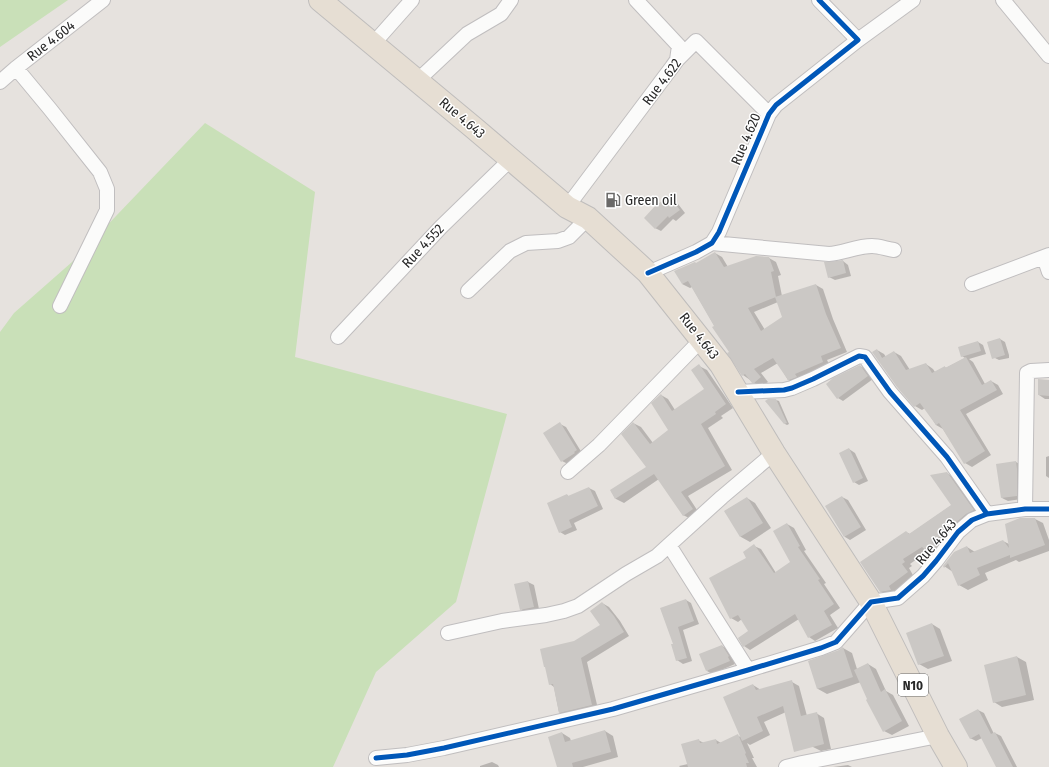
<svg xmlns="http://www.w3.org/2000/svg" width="1049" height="767" font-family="'Fira Sans Condensed',sans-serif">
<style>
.green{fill:#c9e0b8}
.shadow{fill:#0003;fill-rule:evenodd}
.building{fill:#cbc8c5}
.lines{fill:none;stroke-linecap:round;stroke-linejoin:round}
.minor-casing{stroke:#c0bebf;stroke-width:16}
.trunk-casing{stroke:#bfbdbc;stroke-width:24}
.minor{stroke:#fbfbfa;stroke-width:14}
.trunk{stroke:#e6ded3;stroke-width:22}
.cycleway-casing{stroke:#fff;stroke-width:8}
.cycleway{stroke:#0057b8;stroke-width:5}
.labels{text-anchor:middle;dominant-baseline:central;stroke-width:3;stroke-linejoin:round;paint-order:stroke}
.shield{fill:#fff;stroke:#686868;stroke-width:1}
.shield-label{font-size:13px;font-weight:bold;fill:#282828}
.street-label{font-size:14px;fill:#282828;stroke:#fff}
.poi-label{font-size:14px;fill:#282828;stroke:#fff;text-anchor:start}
</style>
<rect width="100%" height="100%" fill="#e6e2de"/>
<path class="green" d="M0,0H68L0,47Z
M205,123L315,192L295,357L507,414L456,602L376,672L333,767H0V332L14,313L72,262Z"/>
<path class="shadow" d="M669,197L675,200L685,213L676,221L673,219L661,231L655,228Z
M715,253L722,257L728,267L769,258L776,262L781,275L778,276L782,296L816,285L823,289L833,319L847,352L827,360L830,366L796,384L788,380L778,363L761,373L768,382L762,386H760L753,382L743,375L692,287L690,288L682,284L697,264ZM778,302L783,318L765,330L754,312Z
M843,261L848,265L851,276L835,280L829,277Z
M1000,339L1005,342L1009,355V358L999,360L993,357Z
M978,342L983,345L986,354L969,359L973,362L985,384L991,381L998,385L1003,394L966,414L991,455L972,467L965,463L943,429L936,425L925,408L922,410L915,406L897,386L877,350L884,354L886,357L894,352L901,356L910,370L926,364L933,369L935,372L945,367L946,368L965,358L962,356Z
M699,366L707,370L733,408L721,416L723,418L708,428L732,470L688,496L699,513L691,519L683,515L659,479L624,503L616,499L611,491L648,467L633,423L641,427L653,443L670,430L661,395L668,399L675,410L705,390Z
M860,366L866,369L873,379L843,401L838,398Z
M1049,381V399H1045L1039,395Z
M776,400L779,401L789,424L787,425L785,424Z
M560,424L566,427L582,453L568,464L562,461Z
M849,449L855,453L868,481L859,485L854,482Z
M1049,456V478L1046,476V457Z
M1016,462L1021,465L1022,499L1008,501L1002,498Z
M947,473L955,478L981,514L938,558L928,551L910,564L912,566L909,568L914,577L898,594L888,596L880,591L906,532L910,534L952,505Z
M589,488L595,491L603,509L574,523L577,530L565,535L560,532L567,495L570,497Z
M842,497L848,500L866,530L850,540L845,537Z
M747,498L755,503L771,528L750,542L741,537L725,511Z
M1035,519L1043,523L1049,540V551L1019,562L1016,560L985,573L988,580L968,590L959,585L953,572L944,566L967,547L975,552L1003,541L1009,544Z
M787,524L794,528L806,550L804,551L826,583L824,584L840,608L830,615L838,628L815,641L809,637L799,619L750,650L744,646L750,631L742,619L738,622L731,618L748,558L754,546L761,549L776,573L791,562Z
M528,582L534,585L539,609L526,612L521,609L515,585Z
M686,600L691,603L699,624L683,630L692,661L683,664L677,660L674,644L661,609Z
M602,603L609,607L620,621L629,636L587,662L598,709L566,716L559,712L554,687L550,684L575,642L602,625Z
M932,624L940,629L952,661L928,669L919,664Z
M722,646L728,649L734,659L733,660L735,664L712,674L707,671Z
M843,648L852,653L857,669L868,664L876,669L886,691L893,695L909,726L892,735L884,731L861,682L827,694L818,689L809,661L840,651Z
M1017,657L1026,662L1034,700L1002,707L994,702Z
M792,682L799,686L807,716L816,713L824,718L831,749L821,751L813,747L786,712L764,722L770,735L750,745L747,743L754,758H752L757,767H680L679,766L688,764L698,740L704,743L716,740L721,743L738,736L741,737L753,685L761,690Z
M978,710L984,713L994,734L995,733L1001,736L1017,767H997L982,738L976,741L970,738Z
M605,731L613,736L618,757L583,767H558L562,733L570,738L571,741Z
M492,762L498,765L499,767H480V766Z
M848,765L852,767H833Z"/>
<path class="building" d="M669,196L680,210L669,218L668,216L655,229L644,218L655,206Z
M715,252L724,267L756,256L769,257L774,271L771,272L776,297L748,308L761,331L782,317L775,297L816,284L826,314L841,348L821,356L823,362L795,374L797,377L789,380H788L773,358L754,369L761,377L754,383H752L745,374L742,376L727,353L729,352L712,327L714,326L688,281L682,284L674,271L695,262L696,263Z
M843,260L846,273L828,278L824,262H830Z
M1000,338L1005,355L992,359L987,342Z
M978,341L981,351L961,357L958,347Z
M877,349L882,358L894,351L906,370L926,363L932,373L945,366V368L966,357L982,385L991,380L997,390L960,410L985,451L964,464L939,423L936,425L920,403L914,407L897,387L872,352Z
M699,364L726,404L715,412L716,414L701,424L725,466L681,492L693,509L683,516L654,474L615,499L610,490L646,467L621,434L633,422L650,444L668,430L651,403L661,394L672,411L704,389L691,370Z
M860,365L868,376L837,399L826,384L833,378Z
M1038,379L1049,380V396L1038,395Z
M768,399H776L787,423L784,424L765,401Z
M560,422L577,450L574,452L575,453L561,462L543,433Z
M849,448L863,478L853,483L839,453Z
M1016,461L1017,469V496L1001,498L996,464Z
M947,472L974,510L966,514L952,526L949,530L932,542L936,547L930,554L922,547L903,559L905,562L902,564L908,572L889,586L891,590L880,592L860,562L906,531L909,534L951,505L930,475Z
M589,487L598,506L569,520L572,527L559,533L547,503L567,494L568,496Z
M842,496L861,527L844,537L825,506Z
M747,497L763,523L740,537L724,511Z
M1020,518H1035L1045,545L1010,558V555L977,568L980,575L958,586L948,563L944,568L943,566L954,552L967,546L970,553L1003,540L1009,548L1005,524Z
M787,523L800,546L798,547L820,579L818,580L834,604L824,611L832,625L808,638L795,614L743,647L738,638L748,631L738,615L730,619L709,578L746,558L743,552L754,544L774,573L790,562L773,531Z
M528,581L534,607L520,610L514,584Z
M686,599L694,621L678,627L687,658L676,661L671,644H673L660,608Z
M602,602L614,616L624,632L581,658L592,705L559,713L553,684L549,685L545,667H544L540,649L574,641L600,625L590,611Z
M932,623L944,656L918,665L906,633Z
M722,645L729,656L728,657L730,661L706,671L699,654Z
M843,647L853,677L817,689L808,661L839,650Z
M1017,656L1026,695L993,703L984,665Z
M868,663L881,692L885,689L902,721L883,732L866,700L867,699L854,670Z
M792,680L801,716L817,712L824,744L794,752L783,706L757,717L763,731L742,741L723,697L753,684L756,690Z
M978,709L991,734L995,732L1013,767H996L979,734L970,739L959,719Z
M605,730L611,752L572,763L573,767H557L548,737L562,732L565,742Z
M738,734L746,753L745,754L749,763H746L747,767H688L681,744L699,739L700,743L716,739L717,744Z"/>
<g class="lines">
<g class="minor-casing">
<path id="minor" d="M636,0L679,46L677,60
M1003,0L1049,56
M858,40L913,0
M373,44L412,0
M16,68L50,109L100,172L107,189V210L60,306
M417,81L467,34L501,14L511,0
M0,82L16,68L103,0
M567,207L672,67L677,60L696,41L769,114
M712,243L829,254C843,253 857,246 872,246C879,246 887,249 894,250
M1044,257L1049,272
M648,273L696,252L712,243L719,232L769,114L776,105L858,40L819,0
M972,284L1049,255
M468,291L510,251L526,243L558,241L569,237L588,218
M338,337L441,227L511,159
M738,392L784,390L792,388L813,379L859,356L865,357L890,392L947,457L987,514
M568,472L599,445L702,339
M1025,509L1027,373L1031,371L1049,370
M448,633L502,621L546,615L564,611L578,606L626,574L657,556L669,545
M748,670L669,545L722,497L774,453
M376,758L407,755L444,748L613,709L748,670L821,648L836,642L871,602L898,598L923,576L936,561L958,532L972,520L987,514L1025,509H1049
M786,767L802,763L938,736"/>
</g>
<g class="trunk-casing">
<path id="trunk" d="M320,0L474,128L567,207L588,218L648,273L721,365L774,453L871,602L938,736L956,767"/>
</g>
<use href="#minor" class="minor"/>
<use href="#trunk" class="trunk"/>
<g class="cycleway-casing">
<path id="cycleway" d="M648,273L696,252L712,243L719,232L769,114L776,105L858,40L819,0
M738,392L784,390L792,388L813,379L859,356L865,357L890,392L947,457L987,514
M376,758L407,755L444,748L613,709L748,670L821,648L836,642L871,602L898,598L923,576L936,561L958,532L972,520L987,514L1025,509H1049"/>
</g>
<use href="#cycleway" class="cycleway"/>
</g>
<defs>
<g id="fuel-bare" transform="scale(1.2)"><path d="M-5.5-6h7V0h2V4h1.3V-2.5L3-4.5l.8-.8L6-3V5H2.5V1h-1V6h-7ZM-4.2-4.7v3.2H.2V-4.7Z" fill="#6a6968" stroke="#fff" stroke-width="2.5" paint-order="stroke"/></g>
</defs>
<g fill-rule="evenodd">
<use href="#fuel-bare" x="613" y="200"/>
</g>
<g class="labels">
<rect class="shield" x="898" y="674" width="30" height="22" rx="3"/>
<g class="shield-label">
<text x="913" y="685">N10</text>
</g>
<g class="street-label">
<text transform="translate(51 41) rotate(-38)">Rue 4.604</text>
<text transform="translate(662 82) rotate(-53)">Rue 4.622</text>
<text transform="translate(462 118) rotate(40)">Rue 4.643</text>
<text transform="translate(746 139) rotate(-67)">Rue 4.620</text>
<text transform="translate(423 246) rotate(-47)">Rue 4.552</text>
<text transform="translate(699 336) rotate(52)">Rue 4.643</text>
<text transform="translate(936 542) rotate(-50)">Rue 4.643</text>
</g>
<g class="poi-label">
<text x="625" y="200">Green oil</text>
</g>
</g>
</svg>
